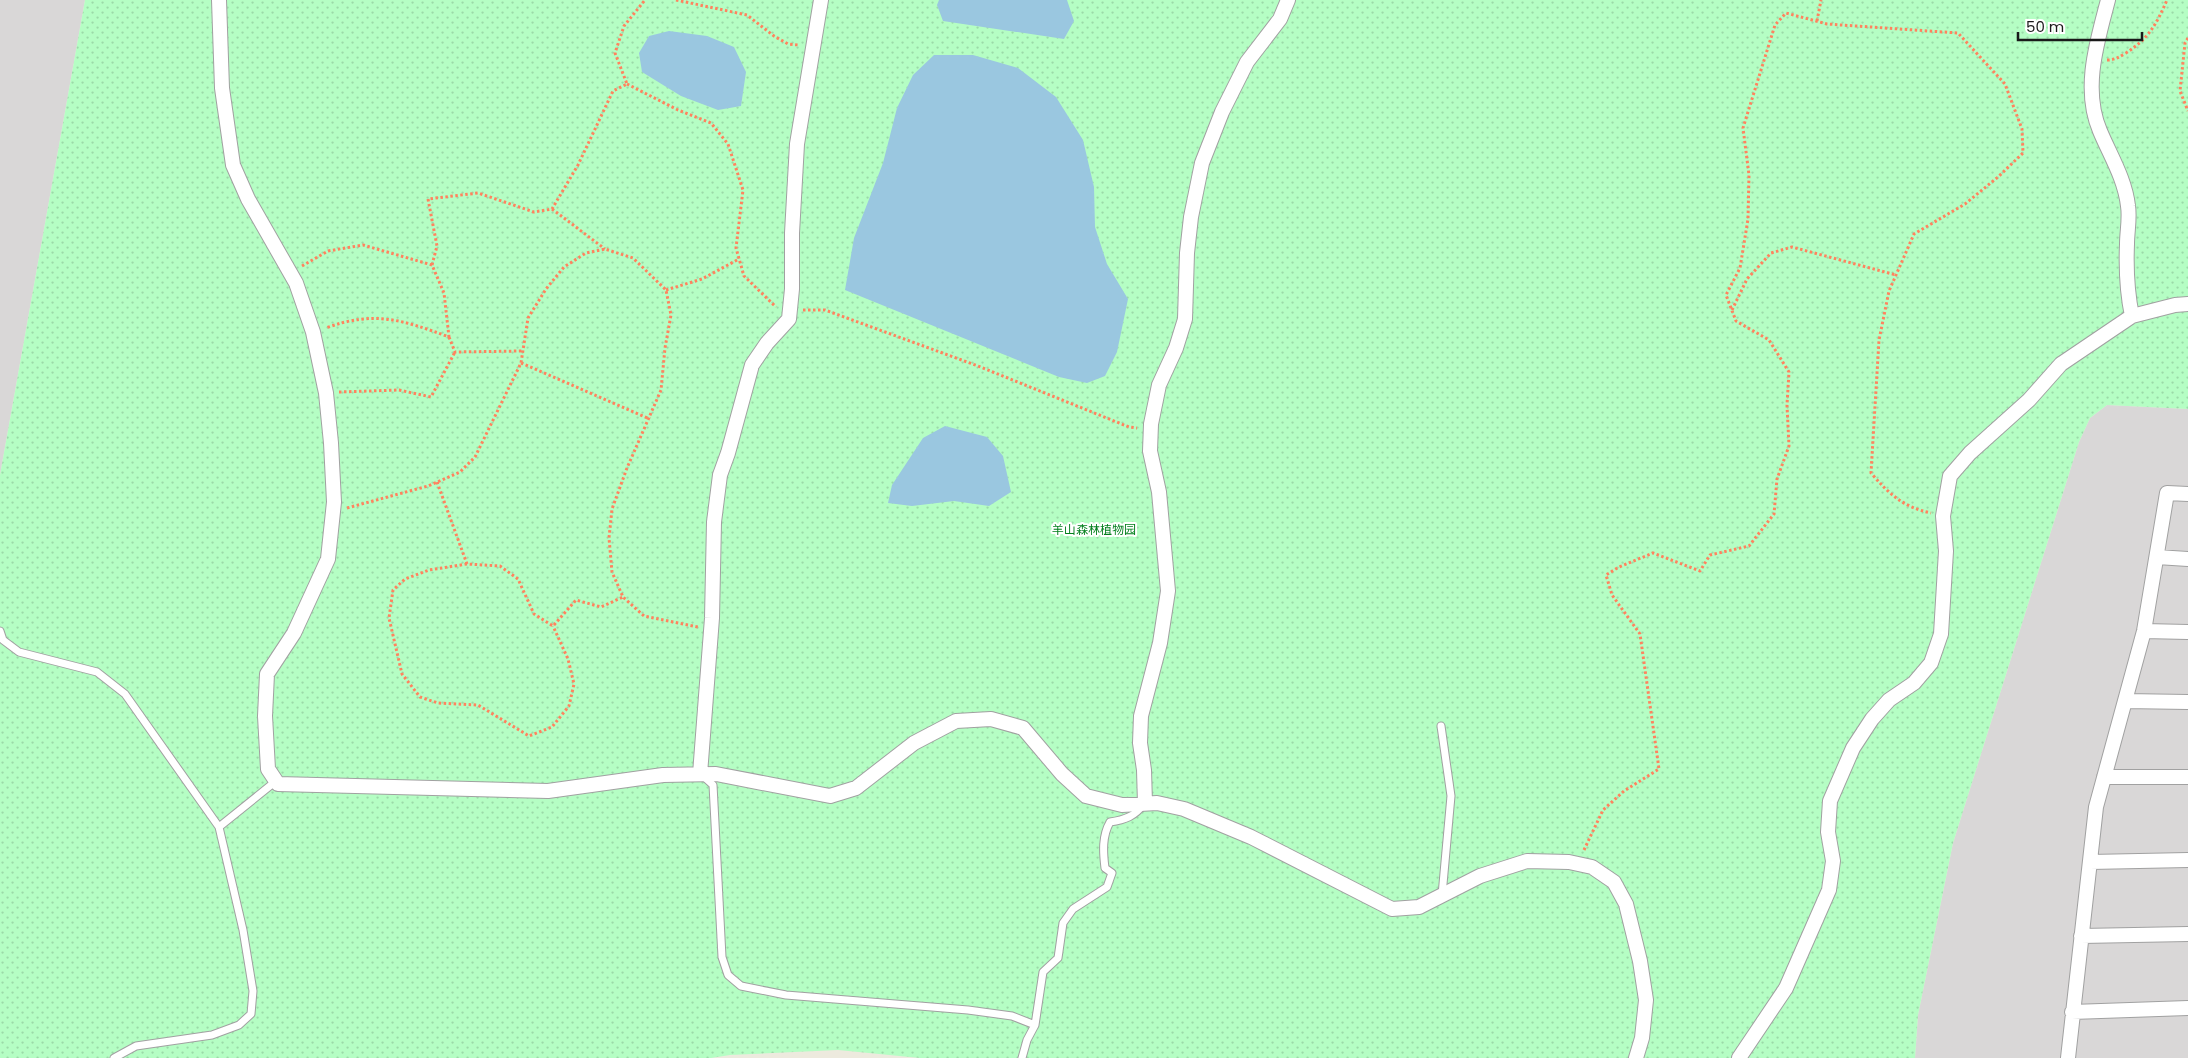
<svg xmlns="http://www.w3.org/2000/svg" width="2188" height="1058" font-family="Poppins,'Noto Sans SC',sans-serif">
<style>
.residential{fill:#d9d7d7}
.park{fill:url(#park-dots)}
.water{fill:#9ac7e0}
.lines{fill:none;stroke-linecap:round;stroke-linejoin:round}
.lane-casing{stroke:#a1a1a1;stroke-width:9}
.street-casing{stroke:#a1a1a1;stroke-width:16}
.path{stroke:#ff835e;stroke-width:3;stroke-dasharray:2.5 2.5;stroke-linecap:butt}
.lane{stroke:#fff;stroke-width:7}
.street{stroke:#fff;stroke-width:14}
.labels{text-anchor:middle;dominant-baseline:central;stroke-width:4;stroke-linejoin:round;paint-order:stroke}
.park-label{font-size:12px;fill:#027f1c;stroke:#fff}
</style>
<defs>
<pattern id="park-dots" width="8" height="8" patternUnits="userSpaceOnUse" patternTransform="scale(1.25)"><rect width="8" height="8" fill="#b5fec4"/><path d="M2 2h.1M6 6h.1" fill="none" stroke="#9bd9a8" stroke-width="1.8" stroke-linecap="round"/></pattern>
</defs>
<rect width="100%" height="100%" fill="#edeade"/>
<path class="residential" d="M0,0H85L0,475Z
M2107,405L2188,409V1058H1915L1918,1015L1953,843L2079,442L2090,418Z"/>
<path class="park" d="M85,0H2188V409L2107,405L2090,418L2079,442L1953,843L1918,1015L1915,1058H920L838,1050L730,1055L711,1058H0V475Z"/>
<path class="water" d="M939,0H1067L1074,21L1064,39L943,21L937,5Z
M669,31L707,36L734,47L746,72L741,106L718,110L681,96L642,72L639,53L649,36Z
M973,55L1018,68L1056,97L1083,140L1094,187L1095,227L1107,264L1128,299L1117,352L1105,376L1087,383L1059,377L845,290L854,238L883,163L897,108L913,75L934,55Z
M945,426L987,437L1003,456L1011,492L989,506L954,501L912,506L888,503L892,485L923,438Z"/>
<g class="lines">
<g class="lane-casing">
<path id="lane" d="M0,631L3,640L19,652L97,672L125,694L219,827L243,930L253,991L251,1014L239,1025L212,1035L136,1046L114,1058
M1441,726L1451,796L1442,895
M703,776L713,785L722,957L728,975L741,986L786,995L968,1010L1012,1016L1035,1025
M219,827L276,781
M1022,1058L1027,1040L1035,1025L1043,972L1058,958L1063,923L1073,909L1107,887L1112,873L1105,868C1103,852 1102,836 1110,822C1125,820 1135,816 1144,804"/>
</g>
<g class="street-casing">
<path id="street" d="M219,0L222,88L233,165L248,199L296,283L313,332L326,393L331,443L334,502L328,559L294,633L267,674L265,716L268,769L278,784L548,791L663,775L716,774L830,796L856,788L914,743L956,721L991,719L1023,728L1062,774L1086,796L1122,805L1157,803L1184,809L1251,837L1392,909L1419,907L1480,876L1527,861L1569,862L1592,867L1614,882L1626,904L1640,961L1646,1000L1642,1038L1636,1058
M2108,0C2097,42 2082,89 2100,131C2110,155 2125,179 2128,206C2130,218 2127,232 2127,244C2126,268 2127,292 2132,316
M2157,557L2188,559
M2144,631L2188,632
M2125,701L2188,702
M700,774L712,618L714,522L720,475L728,453L752,365L767,343L789,319L792,289V233L797,144L821,0
M2104,777H2188
M1145,803L1144,770L1140,743L1141,716L1160,643L1168,591L1159,492L1150,451L1151,424L1159,385L1176,348L1185,319L1187,253L1191,217L1202,163L1222,112L1247,62L1280,19L1288,0
M2090,862L2188,860
M2081,936L2188,934
M2072,1012L2188,1008
M1739,1058L1786,988L1829,890L1833,861L1828,832L1830,801L1853,748L1872,719L1889,700L1914,683L1931,663L1941,634L1946,551L1943,516L1950,476L1970,453L2029,400L2061,364L2132,316L2175,305L2188,304
M2068,1058L2096,807L2144,631L2167,493L2188,494"/>
</g>
<path class="path" d="M676,0L747,15L774,36L788,44L799,45
M1817,21L1821,0
M2188,38L2185,43L2180,91L2188,111
M2107,60C2115,60 2119,57 2126,53C2149,38 2156,25 2167,0
M627,84L678,110L711,123L728,144L743,190L736,248L744,276L776,307
M552,209L605,249
M432,265L437,246L428,199L478,193L534,212L552,209L578,165L613,91L627,84L615,53L624,26L645,0
M302,266L328,251L363,245L432,265L444,293L449,337C403,320 374,310 326,328
M666,290L702,279L739,259
M803,310H825L978,366L1129,427L1137,428
M1732,310L1747,279L1771,253L1792,247L1896,275
M449,337L455,352L522,351
M521,363L650,419
M339,392L399,390L431,397L455,352
M437,482L467,564L500,566L518,579L534,614L553,626L576,600L601,607L623,597
M347,508L428,486L460,472L475,457L521,363L528,318L546,289L564,267L586,253L605,249L633,258L666,290L671,315L665,348L661,390L627,468L612,509L609,538L612,572L623,597L644,616L698,627
M467,564L429,570L405,579L393,590L389,618L402,674L420,697L438,703L478,705L529,736L552,727L569,706L574,684L568,659L553,626
M1584,850L1603,810L1624,791L1659,769L1640,634L1612,595L1606,575L1619,567L1653,553L1700,571L1710,555L1749,546L1774,514L1777,479L1789,446L1787,405L1789,372L1769,340L1736,321L1726,295L1740,268L1748,219L1749,175L1743,128L1775,25L1786,13L1827,24L1958,33L2005,84L2022,129L2023,153L1998,177L1965,204L1914,234L1889,291L1879,340L1871,473C1889,494 1903,507 1931,513"/>
<use href="#lane" class="lane"/>
<use href="#street" class="street"/>
</g>
<g class="labels">
<g class="park-label">
<text x="1094" y="529">羊山森林植物园</text>
</g>
</g>
<path d="M2018 32v8h124v-8" fill="none" stroke="#1a1a1a" stroke-width="2.5"/>
<text x="2026" y="32" font-size="15" fill="#1a1a1a" stroke="#ffffff" stroke-width="4" paint-order="stroke">50 m</text>
</svg>
